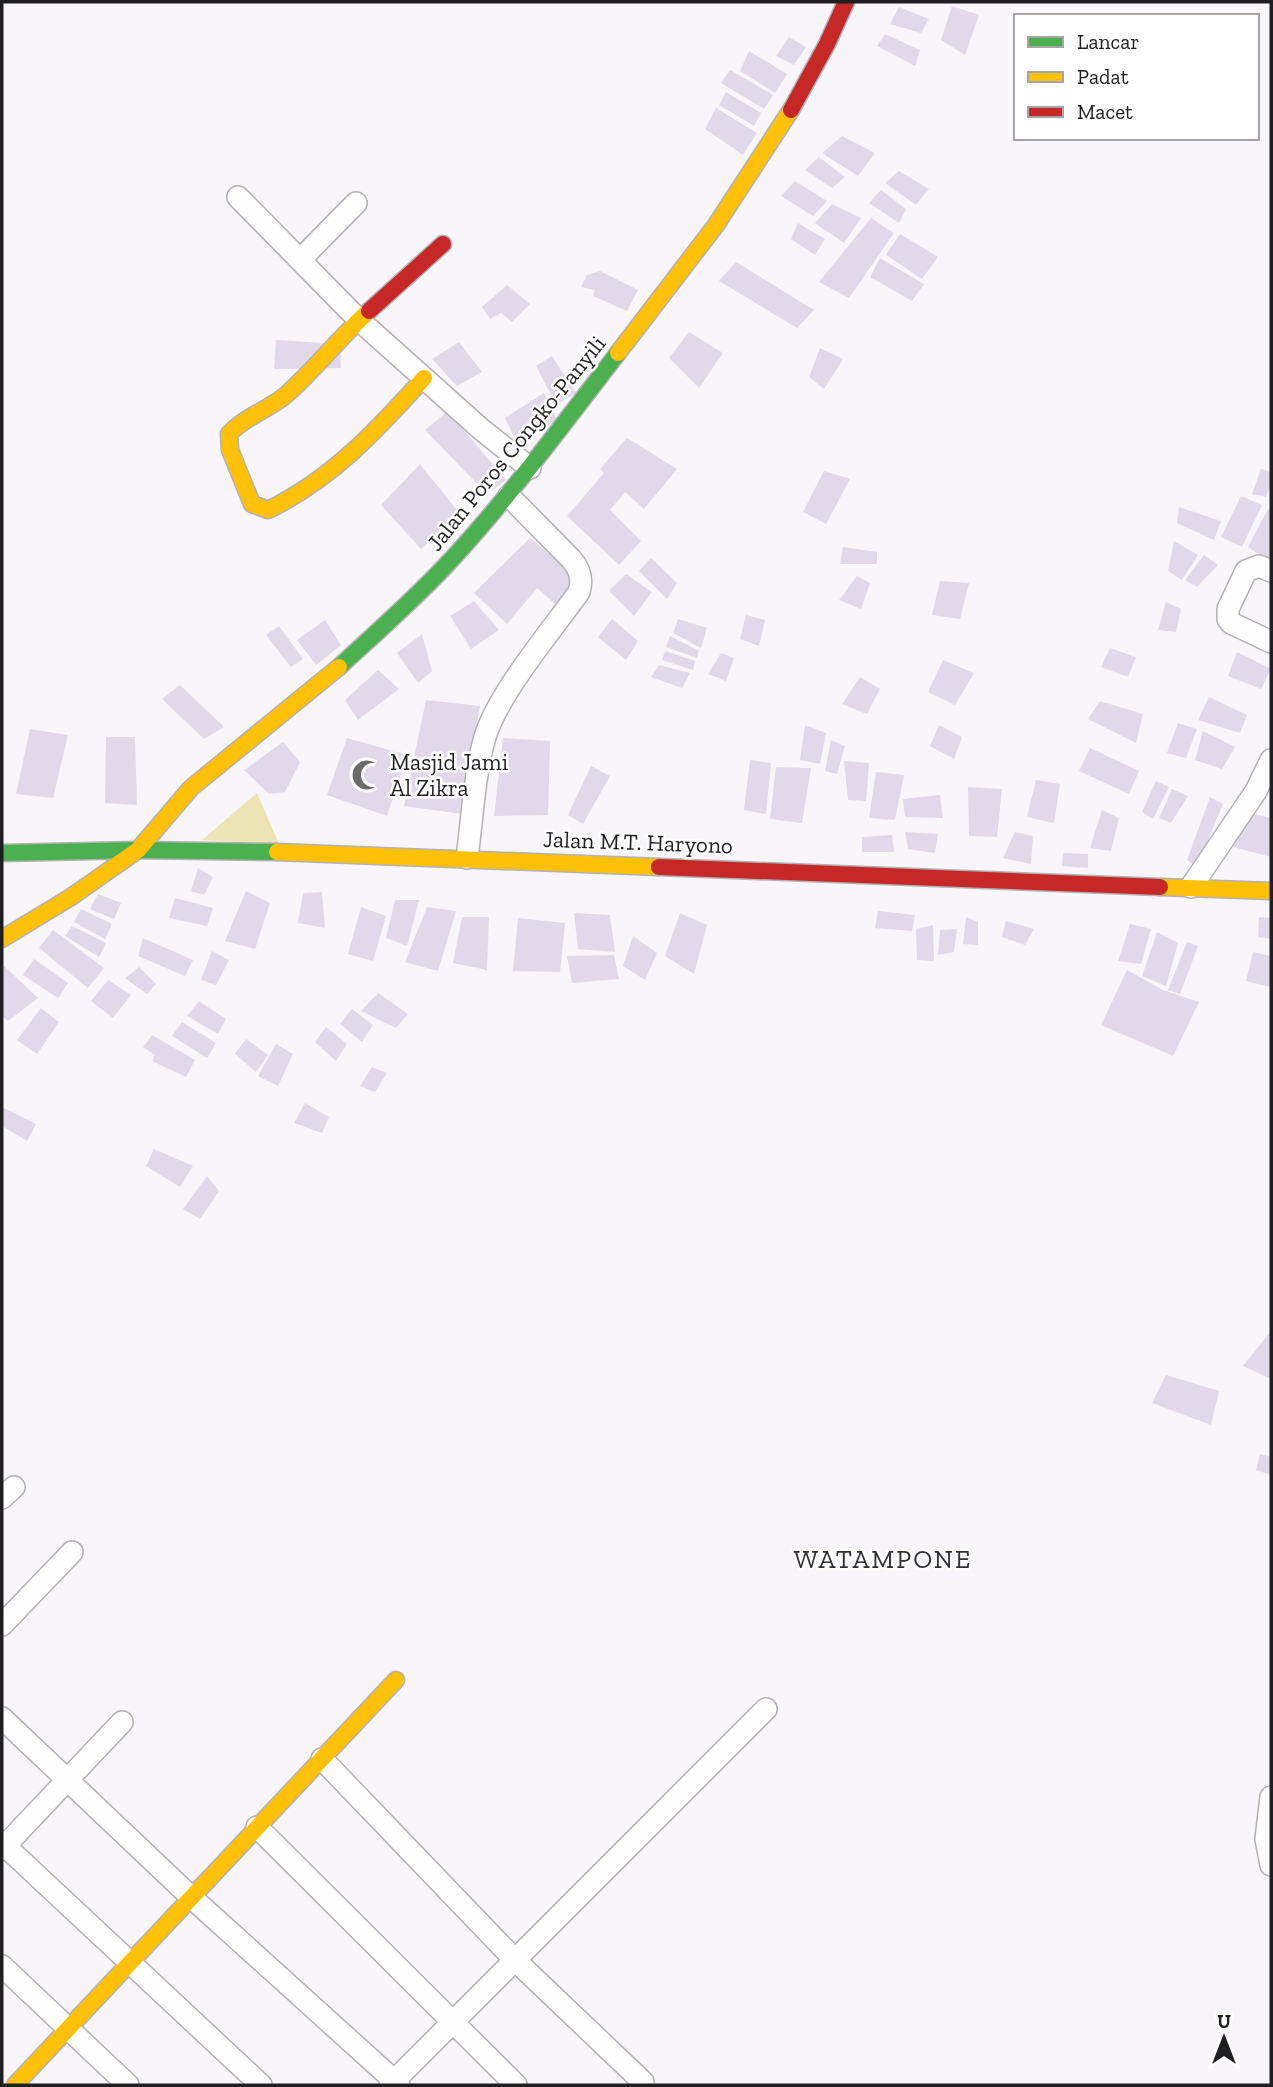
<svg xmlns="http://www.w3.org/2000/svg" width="1273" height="2087" font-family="'Zilla Slab',serif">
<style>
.green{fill:#ece4b4}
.building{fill:#e1d8ea}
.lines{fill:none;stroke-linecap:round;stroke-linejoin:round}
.street-casing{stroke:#b2b1b4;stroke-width:24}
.fast-casing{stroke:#b2b1b4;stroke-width:19}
.slow-casing{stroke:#b2b1b4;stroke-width:19}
.jam-casing{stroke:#b2b1b4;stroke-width:19}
.street{stroke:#fefefe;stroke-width:21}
.fast{stroke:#4caf50;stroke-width:16}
.slow{stroke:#ffc107;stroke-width:16}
.jam{stroke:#c62828;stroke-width:16}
.labels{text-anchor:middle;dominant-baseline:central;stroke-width:5;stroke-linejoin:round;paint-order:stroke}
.street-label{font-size:23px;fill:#1f1e20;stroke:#fff}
.poi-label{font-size:23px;fill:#1f1e20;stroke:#fff;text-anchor:start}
.quarter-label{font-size:26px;letter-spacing:2px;fill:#312f34;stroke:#fff}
</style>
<rect width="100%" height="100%" fill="#f8f6fa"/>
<path class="green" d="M257,793L279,844L202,840Z"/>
<path class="building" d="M952,6L979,15L965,55L941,40Z
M899,7L929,19L921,33L890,24Z
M885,34L920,50L915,66L877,46Z
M789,37L806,47L794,65L776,56Z
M749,51L787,74L775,93L740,71Z
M730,70L773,95L764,109L721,83Z
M726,92L761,113L754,126L719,105Z
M716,108L757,133L743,155L705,129Z
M842,136L875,153L858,176L822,153Z
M819,157L845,177L832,188L805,170Z
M899,171L929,189L916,205L885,183Z
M795,181L827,201L813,216L781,196Z
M881,190L906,209L899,223L869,203Z
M832,204L861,218L844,243L815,223Z
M871,218L894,233L849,298L819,282Z
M798,223L825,239L815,255L791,239Z
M900,234L938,257L922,279L886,255Z
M880,258L924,284L912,301L870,277Z
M736,262L814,310L797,328L719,281Z
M600,271L638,290L627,311L593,296L595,290L581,287L587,275Z
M507,285L530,304L512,322L501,313L490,319L482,307Z
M689,332L723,353L699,388L669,358Z
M276,340L340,344L341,368L274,369Z
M459,342L482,372L457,386L432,359Z
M820,348L843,359L824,389L809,377Z
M552,356L576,393L556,405L536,366Z
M544,393L557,420L518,445L505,418Z
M448,411L506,480L487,494L425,430Z
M627,438L677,469L644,509L625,492L610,510L641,541L619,565L567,516L604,473L600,469Z
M420,464L460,514L421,549L381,505Z
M1261,469L1271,472V486L1266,497L1252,494Z
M824,471L850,479L826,524L803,512Z
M1241,496L1262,505L1242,547L1221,537Z
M1179,507L1221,521L1214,540L1177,523Z
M1268,509L1271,510V554L1268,560L1248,547Z
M530,538L578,577L555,604L537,588L507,624L474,593Z
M1174,541L1198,555L1182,580L1168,571Z
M843,547L877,552V564H840Z
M1204,555L1218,565L1197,587L1185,580Z
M651,558L677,583L667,599L639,571Z
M626,574L652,592L634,616L609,591Z
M857,576L870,583L861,609L839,600Z
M940,581L969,583L960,619L932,615Z
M474,601L499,630L471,649L450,616Z
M1166,602L1181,609L1176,632L1158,630Z
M746,615L765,620L759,646L740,639Z
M612,619L638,641L626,660L598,637Z
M678,619L707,628L701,648L673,633Z
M325,620L341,645L316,665L297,640Z
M279,626L303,659L291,667L266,635Z
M422,634L432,671L418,683L397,653Z
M670,636L699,651L697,658L666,647Z
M1110,648L1136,657L1128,677L1101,667Z
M665,651L695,661L693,670L662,660Z
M1237,652L1271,669L1261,689L1228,676Z
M721,653L734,658L726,681L708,674Z
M943,660L974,673L955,705L928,692Z
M659,665L690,673L682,688L651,677Z
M378,670L399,689L358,720L345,700Z
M860,677L880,689L867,714L842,704Z
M180,685L224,727L204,739L162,699Z
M1209,697L1247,715L1240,733L1198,720Z
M426,700L480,706L462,814L404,806Z
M1100,701L1143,714L1136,743L1088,719Z
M1178,723L1197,729L1186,758L1167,753Z
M805,725L826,733L820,764L800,760Z
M939,725L962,737L954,759L930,746Z
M30,729L68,735L53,798L16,794Z
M1203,731L1235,747L1222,769L1195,760Z
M106,737H135L137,805L105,803Z
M347,738L407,755L387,816L327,795Z
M503,738L550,741L548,815L494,816Z
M831,740L845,746L837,774L825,771Z
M283,742L300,762L285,792L269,794L244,770Z
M1090,748L1139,771L1129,794L1079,771Z
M750,760L771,763L766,814L744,810Z
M844,761L869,763L866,801L848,800Z
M591,766L610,776L583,824L568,815Z
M776,767L811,768L802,823L770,819Z
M876,772L904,775L895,820L869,818Z
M1036,780L1060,784L1054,823L1027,817Z
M1156,781L1169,787L1153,819L1142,812Z
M968,787L1002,789L997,837L969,836Z
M1172,789L1188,796L1171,823L1159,818Z
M940,795L943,818L905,817L903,799Z
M1210,797L1223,804L1197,867L1187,860Z
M1102,810L1119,818L1111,851L1090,848Z
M1247,812L1271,818V857L1233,847Z
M905,832L938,834L935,853L908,849Z
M1015,832L1033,836L1031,864L1003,858Z
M892,835L894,852H862V837Z
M1063,853L1088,854V868L1062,866Z
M198,868L213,877L204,895L191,891Z
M246,891L270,903L255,949L225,941Z
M322,892L325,928L298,923L303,893Z
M98,894L121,903L114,919L90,909Z
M175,898L213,908L207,926L169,918Z
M395,900H419L407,946L386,938Z
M361,907L386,916L373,961L348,954Z
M427,907L456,911L438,971L405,962Z
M81,909L112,924L105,939L74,922Z
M878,911L915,915L912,931L875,928Z
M574,913L610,915L615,952L578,949Z
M680,913L707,925L694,974L665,956Z
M462,917H489L487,970L453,963Z
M966,917L978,922V945L963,944Z
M1259,917L1271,918V939L1258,937Z
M518,918L565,923L560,972L513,971Z
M1006,921L1034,929L1025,945L1002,937Z
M1130,924L1151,929L1141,964L1118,961Z
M933,925L934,961L917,960L916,929Z
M72,926L106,943L99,957L65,936Z
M957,929L954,952L938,955L940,930Z
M53,930L104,968L88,988L39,948Z
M1157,932L1178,943L1166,986L1142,976Z
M633,936L657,953L645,980L623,966Z
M143,938L193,960L185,976L138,956Z
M1187,942L1198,946L1180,994L1168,990Z
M212,951L229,960L216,985L201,980Z
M1253,952L1271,956L1270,987L1246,981Z
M614,955L619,979L572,983L567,956Z
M34,959L68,983L58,998L23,975Z
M2,964L38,998L8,1021L2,1016Z
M139,967L156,984L147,994L125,978Z
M1127,970L1163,990L1199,1002L1173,1056L1101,1025Z
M108,980L131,995L113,1018L91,1001Z
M378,993L408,1014L396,1028L361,1011Z
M199,1001L226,1019L218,1034L187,1016Z
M41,1008L59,1022L37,1054L17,1040Z
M352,1009L373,1025L362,1042L340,1024Z
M182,1022L216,1043L207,1058L172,1036Z
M326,1027L347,1044L336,1061L315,1042Z
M152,1035L195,1060L186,1077L152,1061L155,1055L143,1047Z
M246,1039L268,1055L256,1072L235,1054Z
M276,1044L293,1054L278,1086L258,1076Z
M372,1067L387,1073L375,1092L360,1086Z
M305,1103L329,1117L322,1133L294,1123Z
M2,1107L36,1124L27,1141L2,1126Z
M154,1149L193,1166L180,1187L146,1166Z
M207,1176L219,1191L200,1219L183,1209Z
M1271,1331V1379L1243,1366Z
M1166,1375L1219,1391L1211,1425L1152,1403Z
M1260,1454L1271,1457V1475L1256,1470Z"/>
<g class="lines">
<g class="street-casing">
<path id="street" d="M238,197L359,320L482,430L530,468
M300,260L356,203
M1271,571L1259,566L1246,571L1228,609V619L1231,623L1271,642
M467,858C472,821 475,765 487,731C503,688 551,631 579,592C583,579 580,569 571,559L509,496
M1191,887L1256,791L1271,760
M2,1498L14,1487
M2,1625L72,1552
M2,1718L191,1897L399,2085
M322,1759L515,1960L643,2082
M1271,1797L1266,1839L1271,1865
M257,1827L516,2085
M2,1843L261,2085
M2,1849L122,1722
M2,1966L128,2085
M390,2085L766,1709"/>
</g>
<g class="fast-casing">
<path id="fast" d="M339,667C377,632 416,598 451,560C511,495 564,423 618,353
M2,853L138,850L277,852"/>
</g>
<g class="slow-casing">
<path id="slow" d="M369,311C340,337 316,368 287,394C270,409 244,417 229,434L230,450L252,504L268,510C332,479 377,430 424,378
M618,353L716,225L791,110
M277,852L659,867
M1160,887L1271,891
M2,939L71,897L138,850L191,788L339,667
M15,2085L396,1680"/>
</g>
<g class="jam-casing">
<path id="jam" d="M791,110L827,44L846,2
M369,311L443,244
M659,867L1160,887"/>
</g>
<use href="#street" class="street"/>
<use href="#fast" class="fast"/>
<use href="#slow" class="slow"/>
<use href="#jam" class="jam"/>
</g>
<defs>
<g id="mosque-bare" transform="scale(2.415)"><path d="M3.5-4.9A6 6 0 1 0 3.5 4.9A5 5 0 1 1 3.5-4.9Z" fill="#6b6a6c" stroke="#fff" stroke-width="2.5" paint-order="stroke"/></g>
</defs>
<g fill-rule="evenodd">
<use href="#mosque-bare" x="367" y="775"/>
</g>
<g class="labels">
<g class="street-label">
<text transform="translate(516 443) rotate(-51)">Jalan Poros Congko-Panyili</text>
<text transform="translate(638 842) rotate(2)">Jalan M.T. Haryono</text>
</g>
<g class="poi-label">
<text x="390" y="762">Masjid Jami<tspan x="390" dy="26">Al Zikra</tspan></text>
</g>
<g class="quarter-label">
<text x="883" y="1559">WATAMPONE</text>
</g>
</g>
<rect width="1273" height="2087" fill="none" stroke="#1f1e20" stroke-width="7"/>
<rect x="1014" y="14" width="245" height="126" fill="#ffffff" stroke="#a5a5a6" stroke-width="2"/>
<rect x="1028" y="37" width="35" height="10" fill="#4caf50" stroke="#a5a5a6" stroke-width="2"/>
<text x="1077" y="49" font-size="21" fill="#1f1e20">Lancar</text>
<rect x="1028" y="72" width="35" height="10" fill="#ffc107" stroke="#a5a5a6" stroke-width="2"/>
<text x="1077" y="84" font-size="21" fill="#1f1e20">Padat</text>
<rect x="1028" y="107" width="35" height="10" fill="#c62828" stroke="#a5a5a6" stroke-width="2"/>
<text x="1077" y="119" font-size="21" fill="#1f1e20">Macet</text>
<g transform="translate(1224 2038)" stroke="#ffffff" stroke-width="5" paint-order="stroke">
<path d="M0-5L12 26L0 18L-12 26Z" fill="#1f1e20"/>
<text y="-10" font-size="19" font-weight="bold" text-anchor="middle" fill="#1f1e20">U</text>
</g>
</svg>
